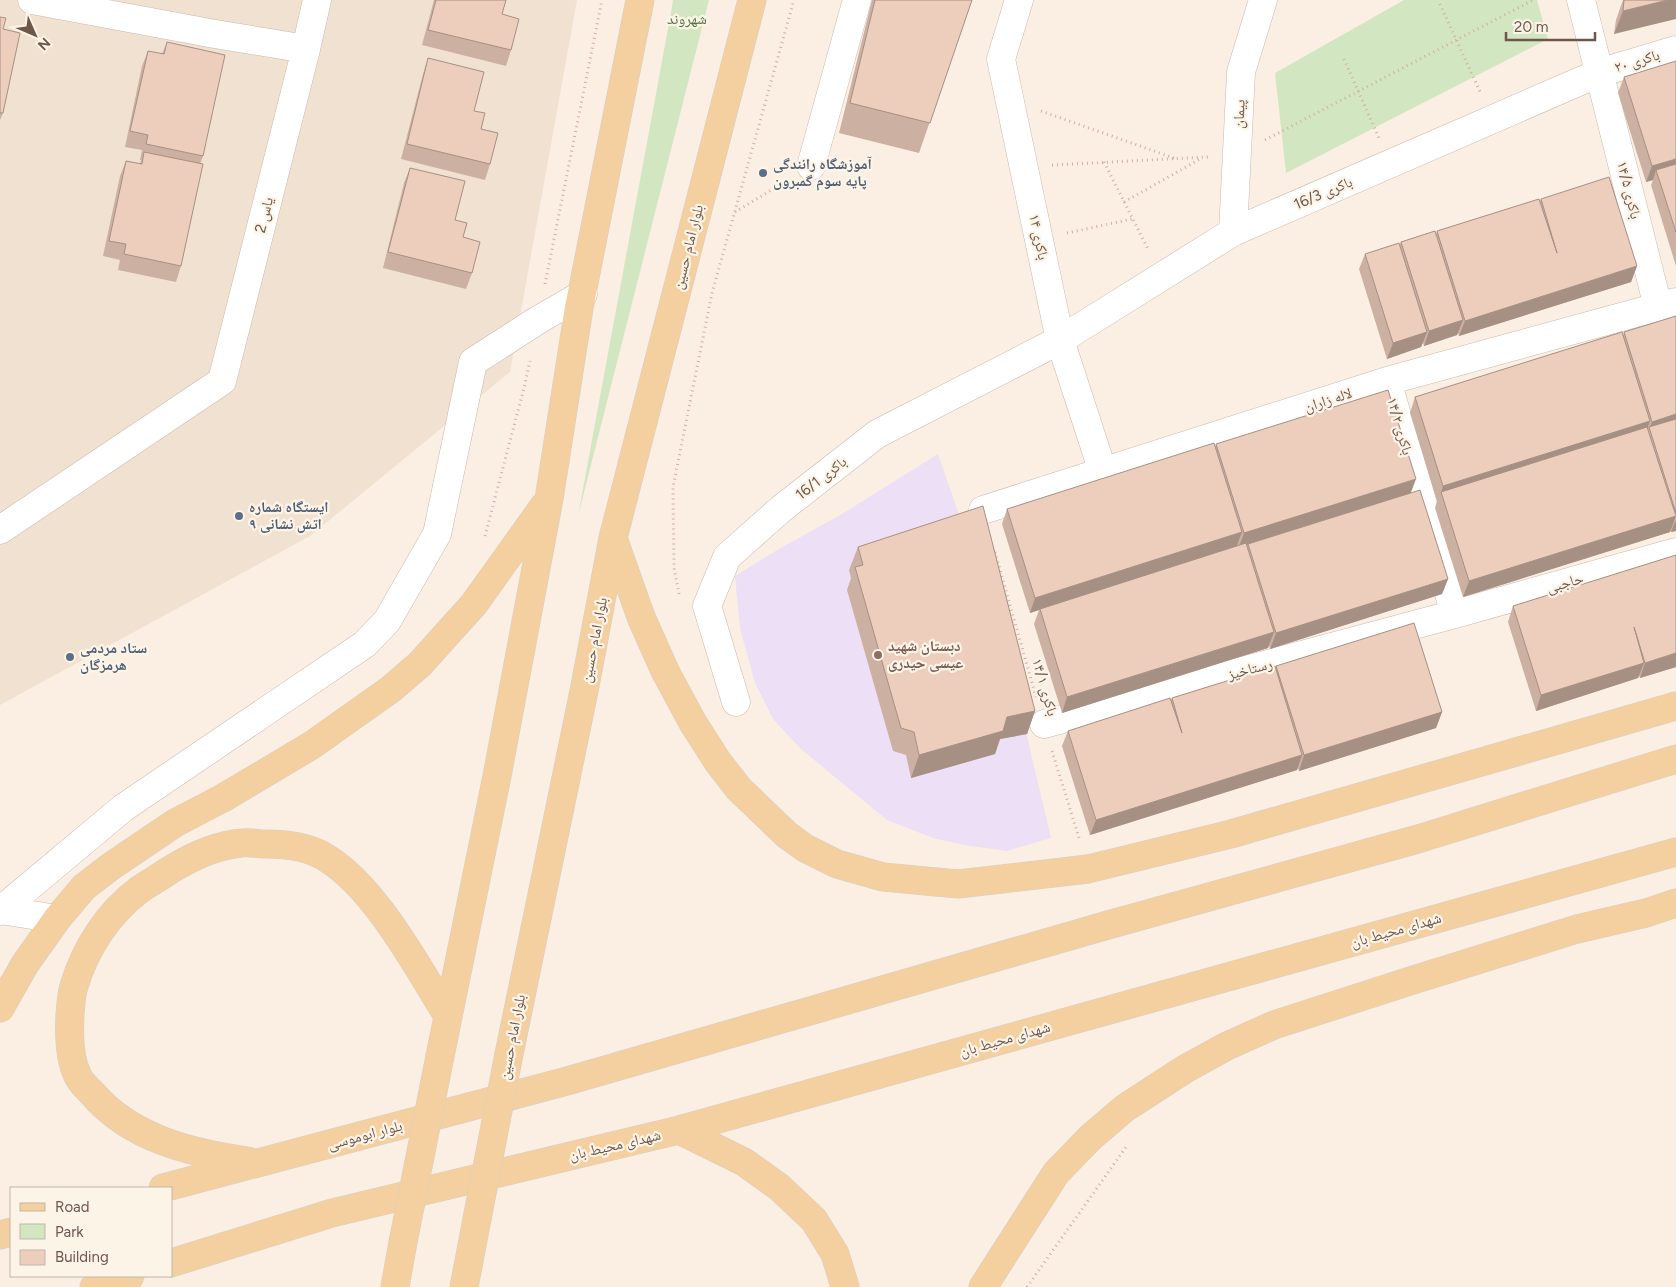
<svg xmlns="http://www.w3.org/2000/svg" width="1676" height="1287" font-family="Figtree,'Noto Naskh Arabic',sans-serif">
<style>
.residential{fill:#f1e1d1}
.education{fill:#ecdff6}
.green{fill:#d3e6c2}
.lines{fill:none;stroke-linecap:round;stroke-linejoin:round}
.minor-casing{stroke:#ccb9ad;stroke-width:29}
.major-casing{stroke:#d7d0cd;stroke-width:29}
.path{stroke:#d1b0a0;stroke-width:3;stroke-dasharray:1 4;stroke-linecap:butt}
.minor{stroke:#fff;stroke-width:28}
.major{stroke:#f4cf9f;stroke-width:28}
.major-bridge-casing{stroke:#d7d0cd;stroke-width:29;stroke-linecap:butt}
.major-bridge{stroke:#f4cf9f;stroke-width:28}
.wall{fill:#ccb0a2}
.shaded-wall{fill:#a69084}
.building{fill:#edcdbc;stroke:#a69084}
.service-dot{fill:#5c6f8a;stroke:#fdf4e8;stroke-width:2}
.education-dot{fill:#8d6e63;stroke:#fdf4e8;stroke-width:2}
.labels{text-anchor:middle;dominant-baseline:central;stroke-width:4.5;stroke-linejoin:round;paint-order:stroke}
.park-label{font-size:15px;fill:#547444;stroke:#fdf4e8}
.street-label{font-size:15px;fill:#6f564b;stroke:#fdf4e8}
.service-label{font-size:15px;font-weight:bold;fill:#4e5e75;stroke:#fdf4e8;text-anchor:start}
.education-label{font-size:15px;font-weight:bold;fill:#785e54;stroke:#fdf4e8;text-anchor:start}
</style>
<rect width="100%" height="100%" fill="#faefe2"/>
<path class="residential" d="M0,0H577L510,372L310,536L0,705Z"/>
<path class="education" d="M938,454L960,518L976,521L1051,838L1007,851L964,845L933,838L887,820L801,749L773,719L755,683L740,628L735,576L779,549L842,514Z"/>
<path class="green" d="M673,0H709L578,516L672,7Z
M1404,0H1537L1548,39L1286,173L1275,73Z"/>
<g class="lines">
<g class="minor-casing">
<path id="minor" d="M32,0L215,34L306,49
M1019,0L1001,59L1060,340L1103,472
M1581,0L1658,307
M811,166L857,0
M1233,232L1241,72L1263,0
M1387,381L1455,614
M983,510L1387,381L1676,302
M0,530L222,381L306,49L317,0
M736,702L707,606L727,557L781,509L877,434L1060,340L1233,232L1599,73L1676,50
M1044,724L1455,614L1676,552
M1,910L57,919
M0,911L123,808L365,644L387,621L437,534L473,362L538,320L583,294"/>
</g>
<g class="major-casing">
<path id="major" d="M613,538L641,617L665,671L693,723L718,762L739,789L787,835L805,848L837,864L883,877L958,884L1088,869L1231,834L1676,706
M0,1008L25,964L57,919L84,887L110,867L175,823L223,798L312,745L391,689L420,664L474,604L544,506
M509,1054L584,691L613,538L752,0
M440,1056L497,776L549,499L579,308L640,0
M679,1130L744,1162L779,1187L814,1220L835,1254L845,1287
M248,1161C192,1153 131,1139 92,1093C87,1088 79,1081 77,1074C69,1057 69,1033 70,1014C71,1005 71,995 74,986C85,949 108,913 139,890C149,883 160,877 170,870C191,857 217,845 242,843C249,842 258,844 266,844C287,844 311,847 328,859C376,889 418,968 448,1016
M163,1188L567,1081L1108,925L1418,839L1676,759
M0,1235L11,1232
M171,1263L332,1213L679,1130L1676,852
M94,1287L130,1276
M395,1287L403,1242
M464,1287L477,1219
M983,1287L1056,1173L1091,1137L1125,1108L1185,1069L1227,1046L1274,1025L1410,981L1577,929L1646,913L1676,903"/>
</g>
<path class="path" d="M1440,4L1481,94
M1344,59L1379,138
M1041,111L1174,158
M1265,140L1533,0
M1104,162L1149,251
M1052,165L1208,157
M1124,202L1202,158
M735,212L788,180
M1067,233L1132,219
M545,284L602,0
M485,536L524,388L530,361
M995,552L1036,697
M679,594L674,568L673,487L712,293L794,0
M1052,751L1080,841
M1027,1287L1126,1147"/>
<use href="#minor" class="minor"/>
<use href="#major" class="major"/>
<g class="major-bridge-casing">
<path id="major-bridge" d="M477,1219L509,1054
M403,1242L440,1056"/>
</g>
<use href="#major-bridge" class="major-bridge"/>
</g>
<path class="wall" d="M434,0H506L502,14L511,50L506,66L422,45Z
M872,0H972L919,153L839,133Z
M1623,0H1676L1614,34L1616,20Z
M0,17L3,29V113L0,120Z
M167,42L203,156L200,164L181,266L176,282L118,270L120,260L103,256L120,176L126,161L140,164L141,160H140L142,150L125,147L142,66L148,51L162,54Z
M428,58L474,111L481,129L490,164L485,180L401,159L423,74Z
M1676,61V266L1651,185L1653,180L1646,182L1618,93L1624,77Z
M410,168L455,220L463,237L472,273L466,289L383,268L404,183Z
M1541,199L1637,266L1631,282L1459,336L1458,333L1457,335L1424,346L1423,343L1421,347L1387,359L1359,269L1365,254L1399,246L1401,242L1436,234L1437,231L1540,201Z
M1676,316V531L1671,532V530L1670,532L1463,597L1435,508L1437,501L1410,413L1415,397L1623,335L1624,332Z
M1216,444L1411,493L1448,579L1442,594L1270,649L1269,645L1268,648L1062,713L1034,624L1039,610L1030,613L1002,524L1007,509L1215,447Z
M858,547L1035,711L1027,734L1000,739L995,754L911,778L906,755L893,751L847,590L851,578L849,570Z
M1676,555V667L1640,678L1639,676L1638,678L1536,711L1508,622L1513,606Z
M1276,666L1442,712L1436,728L1299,771L1298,768L1297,770L1090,835L1062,746L1068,731L1171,700L1172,698L1275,668Z"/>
<path class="shaded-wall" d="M1668,0H1676V19L1614,34L1623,11Z
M1676,159V172L1656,170L1653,180L1646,182L1652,166Z
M1637,266L1631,282L1459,336L1465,321Z
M1463,320L1457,335L1424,346L1429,331Z
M1427,332L1421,347L1387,359L1393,343Z
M1676,414V428L1649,429L1652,422Z
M1650,421L1644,437L1441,493L1443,486Z
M1416,479L1410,495L1248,544L1247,546L1238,549L1244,533Z
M1676,516L1670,532L1463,597L1469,581Z
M1676,520V531L1671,532Z
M1242,532L1236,548L1040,609L1039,610L1030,613L1035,598Z
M1448,579L1442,594L1270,649L1276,633Z
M1274,632L1268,648L1062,713L1067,697Z
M1676,653V667L1640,678L1645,663Z
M1644,663L1638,678L1536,711L1541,695Z
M1035,711L1027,734L1000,739L995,754L911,778L919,755L1007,717Z
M1442,712L1436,728L1299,771L1304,755Z
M1302,755L1297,770L1090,835L1096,820Z"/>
<path class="building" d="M436,0H506L502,14L519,19L511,50L428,30Z
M875,0H972L930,123L850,103Z
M1624,0H1668L1623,11Z
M0,17L6,18L3,29L20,33L3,113H0Z
M167,42L225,55L203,156L146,144L148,135L130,131L148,51L164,54Z
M428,58L484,72L474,111L485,113L481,129L498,133L490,164L407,144Z
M1676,61V159L1652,166L1624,77Z
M144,152L203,164L181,266L124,254L126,244L109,241L126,161L142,164Z
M1676,164V232L1656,170Z
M410,168L465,181L455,220L467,223L463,237L480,242L472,273L388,252Z
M1609,177L1637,266L1465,321L1437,231L1539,199L1557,253L1541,199Z
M1435,231L1463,320L1429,331L1401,242Z
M1399,243L1427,332L1393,343L1365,254Z
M1676,316V414L1652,422L1624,332Z
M1622,332L1650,421L1443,486L1415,397Z
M1388,390L1416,479L1244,533L1216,444Z
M1676,419V513L1649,427Z
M1647,427L1676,516L1469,581L1441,492Z
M1214,443L1242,532L1035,598L1007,509Z
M1420,490L1448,579L1276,633L1248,544Z
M983,506L1035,711L1007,717L1003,731L919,755L914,732L901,728L855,567L863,565L858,547Z
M1246,543L1274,632L1067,697L1040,609Z
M1676,555V653L1645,663L1634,627L1644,663L1541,695L1513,606Z
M1414,623L1442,712L1304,755L1276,666Z
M1275,666L1302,755L1096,820L1068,731L1170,698L1182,733L1172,698Z"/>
<g class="service-dot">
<circle cx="763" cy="173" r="5"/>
<circle cx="239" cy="516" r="5"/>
<circle cx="70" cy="657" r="5"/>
</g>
<circle class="education-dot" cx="878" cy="655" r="5"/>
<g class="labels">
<g class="park-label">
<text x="687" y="19">شهروند</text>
</g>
<g class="street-label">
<text transform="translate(1637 61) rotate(-17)">باکری ۲۰</text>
<text transform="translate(1239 114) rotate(-87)">پیمان</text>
<text transform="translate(1629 190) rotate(76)">باکری ۱۴/۵</text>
<text transform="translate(1323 193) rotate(-23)">باکری 16/3</text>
<text transform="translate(264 215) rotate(-76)">یاس 2</text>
<text transform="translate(1039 237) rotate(78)">باکری ۱۴</text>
<text transform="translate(688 247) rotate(-76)">بلوار امام حسین</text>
<text transform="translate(1328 400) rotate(-18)">لاله زاران</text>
<text transform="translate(1400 426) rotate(74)">باکری ۱۴/۲</text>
<text transform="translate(821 478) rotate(-38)">باکری 16/1</text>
<text transform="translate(1565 583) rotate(-16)">حاجبی</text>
<text transform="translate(594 640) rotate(-79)">بلوار امام حسین</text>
<text transform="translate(1250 669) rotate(-15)">رستاخیز</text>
<text transform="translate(1045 687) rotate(74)">باکری ۱۴/۱</text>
<text transform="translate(1396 930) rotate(-16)">شهدای محیط بان</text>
<text transform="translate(512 1037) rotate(-79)">بلوار امام حسین</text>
<text transform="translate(1005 1039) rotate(-16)">شهدای محیط بان</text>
<text transform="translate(365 1135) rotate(-15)">بلوار ابوموسی</text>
<text transform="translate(615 1145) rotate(-13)">شهدای محیط بان</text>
</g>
<g class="service-label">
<text x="773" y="164">آموزشگاه رانندگی<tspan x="773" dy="17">پایه سوم گمبرون</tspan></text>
<text x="249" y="507">ایستگاه شماره<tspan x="249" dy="17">۹ اتش نشانی</tspan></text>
<text x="80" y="648">ستاد مردمی<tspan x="80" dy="17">هرمزگان</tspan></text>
</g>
<g class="education-label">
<text x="888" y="646">دبستان شهید<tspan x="888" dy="17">عیسی حیدری</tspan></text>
</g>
</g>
<rect x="10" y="1187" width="162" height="90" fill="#fdf4e8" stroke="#c4b5a9"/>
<rect x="20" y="1203" width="25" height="8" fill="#f4cf9f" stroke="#c4b5a9"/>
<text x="55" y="1212" font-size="15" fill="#6f564b">Road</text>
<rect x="20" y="1224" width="25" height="15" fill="#d3e6c2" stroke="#c4b5a9"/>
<text x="55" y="1237" font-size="15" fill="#6f564b">Park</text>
<rect x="20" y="1250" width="25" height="15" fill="#edcdbc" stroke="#c4b5a9"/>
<text x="55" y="1262" font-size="15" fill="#6f564b">Building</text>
<g transform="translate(35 35) rotate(135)" stroke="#fdf4e8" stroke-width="4" paint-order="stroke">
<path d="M0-4L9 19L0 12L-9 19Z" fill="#6f564b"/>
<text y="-8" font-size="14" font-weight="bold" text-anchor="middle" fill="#6f564b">N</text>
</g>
<path d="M1506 32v8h89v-8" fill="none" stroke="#6f564b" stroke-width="2.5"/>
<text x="1514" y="32" font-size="15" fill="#6f564b" stroke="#fdf4e8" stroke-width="4" paint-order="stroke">20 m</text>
</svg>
